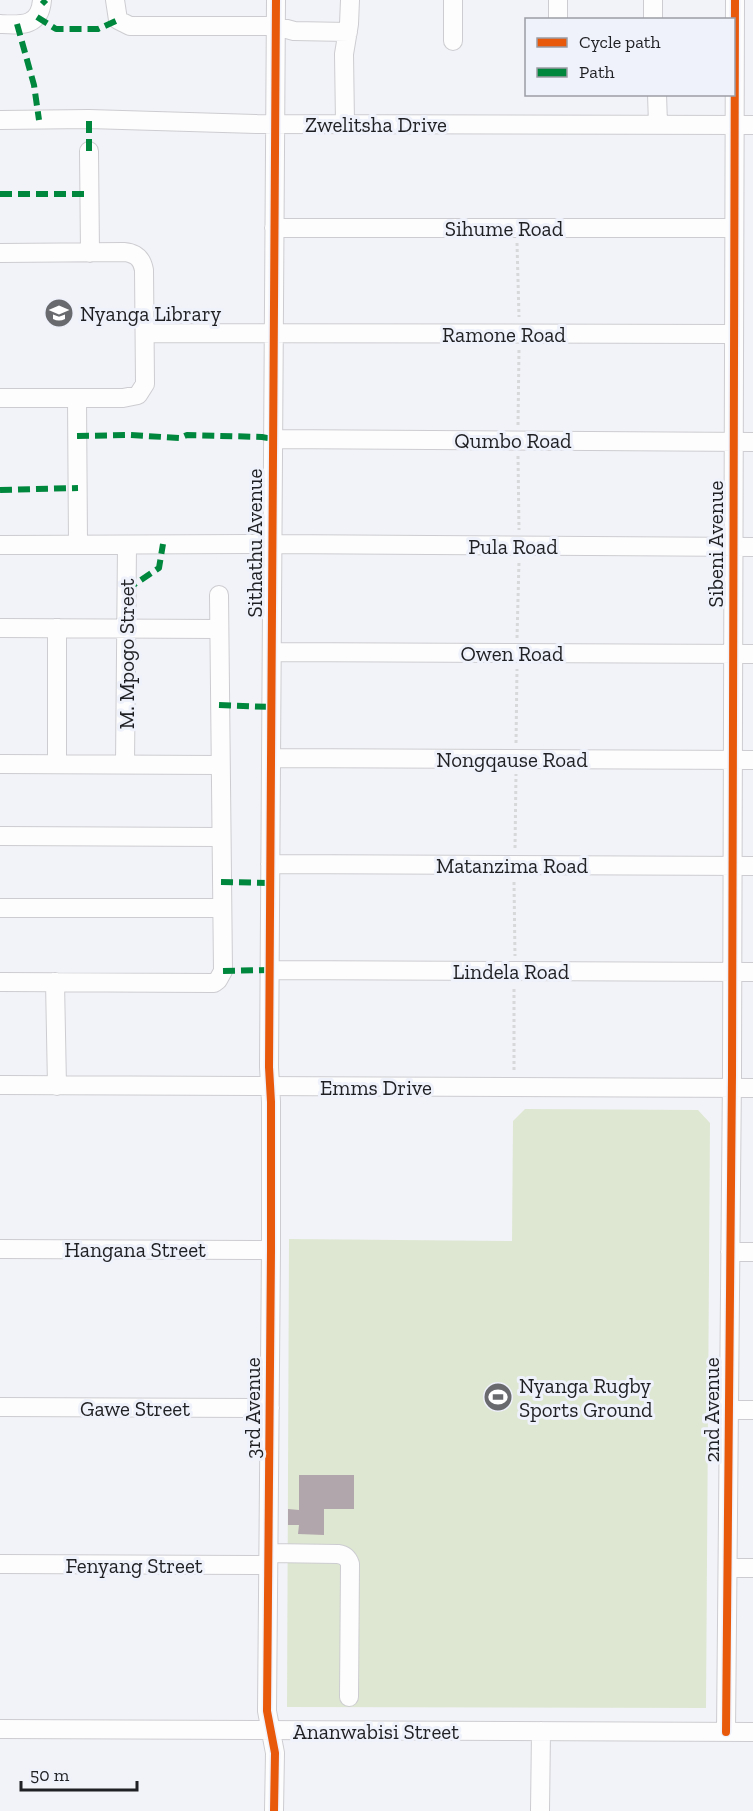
<svg xmlns="http://www.w3.org/2000/svg" width="753" height="1811" font-family="'Zilla Slab',serif">
<style>
.pitch{fill:#dee7d2}
.building{fill:#b2a6ad}
.lines{fill:none;stroke-linecap:round;stroke-linejoin:round}
.minor-casing{stroke:#cdcdd1;stroke-width:20}
.path{stroke:#d7d8d9;stroke-width:3;stroke-dasharray:3 3;stroke-linecap:butt}
.minor{stroke:#fdfdfe;stroke-width:18}
.quiet{stroke:#00873e;stroke-width:6;stroke-dasharray:12 6;stroke-linecap:butt}
.cycleway-casing{stroke:#eff1fb;stroke-width:11}
.cycleway{stroke:#e8590c;stroke-width:8}
.labels{text-anchor:middle;dominant-baseline:central;stroke-width:6;stroke-linejoin:round;paint-order:stroke}
.street-label{font-size:21px;fill:#1f2023;stroke:#eff1fb}
.poi-label{font-size:21px;fill:#1f2023;stroke:#eff1fb;text-anchor:start}
</style>
<rect width="100%" height="100%" fill="#f2f3f8"/>
<path class="pitch" d="M525,1109L698,1110L710,1123L706,1708L287,1707L289,1239L512,1241L513,1121Z"/>
<path class="building" d="M299,1475H354V1509H324V1535L298,1534L299,1525H288V1509L299,1510Z"/>
<g class="lines">
<g class="minor-casing">
<path id="minor" d="M115,0L118,20L130,26H276L294,31L348,32
M653,0V20
M558,20V0
M0,24C21,25 40,27 42,0
M453,41V0
M657,94L658,124
M0,120L89,119L257,124L753,125
M345,123L344,54L349,24L350,0
M89,151L90,253
M274,228H734
M0,253L124,252C136,253 142,259 144,270L145,384L138,395L123,398H0
M145,333L734,334
M77,398L78,545
M273,439L753,442
M0,545L272,544L753,547
M0,628L219,629
M272,652L753,654
M271,758L753,760
M0,764L220,765
M57,764V628
M125,764L127,545
M0,836L220,837
M270,864L753,866
M0,908H221
M270,970L753,972
M0,982L214,983L218,980L223,971L219,595
M55,982L57,1086
M0,1085L753,1088
M0,1249L271,1250
M730,1252H753
M0,1407L270,1408
M729,1410H753
M269,1553L338,1554C345,1555 348,1558 350,1564L349,1697
M0,1564L268,1565
M728,1568H753
M0,1729L753,1732
M726,1732L732,1075L735,0
M274,1811L275,1753L267,1711L271,1250V1102L269,1067L276,0
M540,1811L541,1731"/>
</g>
<path class="path" d="M517,243L519,317
M518,425L519,348
M518,456L519,530
M517,638L519,561
M516,743L517,669
M515,848L516,774
M514,882L515,956
M514,1070V987"/>
<use href="#minor" class="minor"/>
<path class="quiet" d="M42,4L46,0
M37,17L56,29H98L118,20
M17,24L34,85L39,120
M89,151V119
M0,194H89
M77,436L129,435L180,438L187,435L262,437L273,439
M0,490L78,488
M126,590L159,568L163,544
M219,705L271,707
M221,882L270,883
M223,971L270,970"/>
<g class="cycleway-casing">
<path id="cycleway" d="M726,1732L732,1075L735,0
M274,1811L275,1753L267,1711L271,1250V1102L269,1067L276,0"/>
</g>
<use href="#cycleway" class="cycleway"/>
</g>
<defs>
<g id="school-disc" transform="scale(1.5)"><circle r="9.5" fill="#696a6e" stroke="#eff1fb"/><path d="M0-5L7-2L0 1L-7-2ZM-4 1L0 2.5L4 1V4Q0 6-4 4Z" fill="#fff"/></g>
<g id="stadium-disc" transform="scale(1.5)"><circle r="9.5" fill="#696a6e" stroke="#eff1fb"/><path d="M0-5a6.5 5 0 1 0 0 10a6.5 5 0 1 0 0-10ZM-3.5-1.8h7v3.6h-7Z" fill="#fff"/></g>
</defs>
<g fill-rule="evenodd">
<use href="#school-disc" x="59" y="313"/>
<use href="#stadium-disc" x="498" y="1397"/>
</g>
<g class="labels">
<g class="street-label">
<text x="376" y="124">Zwelitsha Drive</text>
<text x="504" y="228">Sihume Road</text>
<text x="504" y="334">Ramone Road</text>
<text x="513" y="440">Qumbo Road</text>
<text transform="translate(254 543) rotate(-90)">Sithathu Avenue</text>
<text transform="translate(715 544) rotate(-90)">Sibeni Avenue</text>
<text x="513" y="546">Pula Road</text>
<text x="512" y="653">Owen Road</text>
<text transform="translate(126 654) rotate(-90)">M. Mpogo Street</text>
<text x="512" y="759">Nongqause Road</text>
<text x="512" y="865">Matanzima Road</text>
<text x="511" y="971">Lindela Road</text>
<text x="376" y="1087">Emms Drive</text>
<text x="135" y="1249">Hangana Street</text>
<text x="135" y="1408">Gawe Street</text>
<text transform="translate(252 1408) rotate(-90)">3rd Avenue</text>
<text transform="translate(711 1410) rotate(-90)">2nd Avenue</text>
<text x="134" y="1565">Fenyang Street</text>
<text x="376" y="1731">Ananwabisi Street</text>
</g>
<g class="poi-label">
<text x="80" y="313">Nyanga Library</text>
<text x="519" y="1385">Nyanga Rugby<tspan x="519" dy="24">Sports Ground</tspan></text>
</g>
</g>
<rect x="525" y="18" width="210" height="78" fill="#eff1fb" stroke="#9c9da5" stroke-width="1.5"/>
<rect x="537" y="38" width="30" height="9" fill="#e8590c" stroke="#9c9da5" stroke-width="1.5"/>
<text x="579" y="48" font-size="18" fill="#1f2023">Cycle path</text>
<rect x="537" y="68" width="30" height="9" fill="#00873e" stroke="#9c9da5" stroke-width="1.5"/>
<text x="579" y="78" font-size="18" fill="#1f2023">Path</text>
<path d="M21 1781v9h116v-9" fill="none" stroke="#1f2023" stroke-width="3"/>
<text x="30" y="1781" font-size="18" fill="#1f2023" stroke="#eff1fb" stroke-width="4.5" paint-order="stroke">50 m</text>
</svg>
